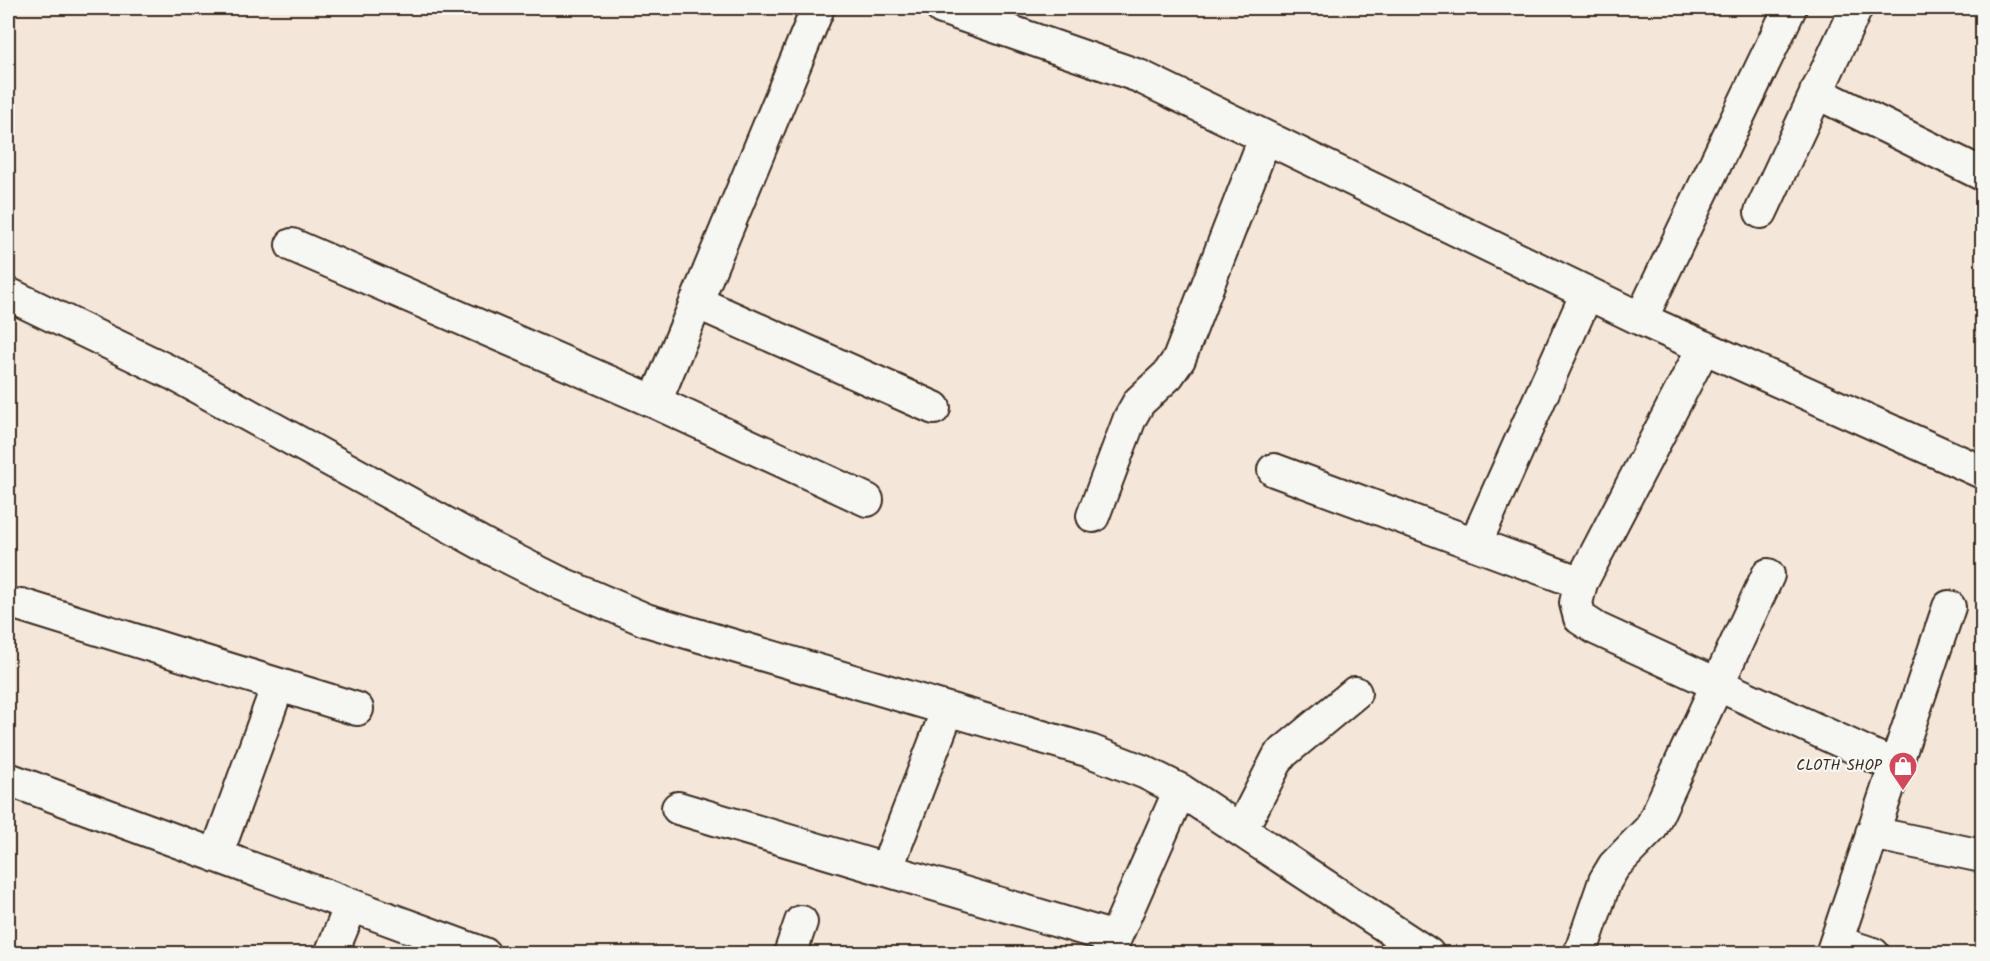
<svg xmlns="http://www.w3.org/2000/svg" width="1990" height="961" font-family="Kalam,sans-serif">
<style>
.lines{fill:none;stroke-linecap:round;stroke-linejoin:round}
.minor-casing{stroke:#3b2a1e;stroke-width:36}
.minor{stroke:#f6f6f2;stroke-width:32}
.labels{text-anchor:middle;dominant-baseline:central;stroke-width:4.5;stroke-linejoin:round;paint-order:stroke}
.poi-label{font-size:15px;fill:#3b2a1e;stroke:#f6f6f2;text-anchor:end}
</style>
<rect width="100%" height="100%" fill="#f4e6d9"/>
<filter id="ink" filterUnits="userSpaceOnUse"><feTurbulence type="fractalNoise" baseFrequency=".0167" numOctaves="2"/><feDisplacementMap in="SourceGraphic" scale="12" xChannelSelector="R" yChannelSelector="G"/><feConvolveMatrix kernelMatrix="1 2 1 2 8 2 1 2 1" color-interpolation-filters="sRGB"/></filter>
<g filter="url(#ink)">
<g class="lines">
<g class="minor-casing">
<path id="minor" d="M942,8L1139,76L1641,319L1982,472
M1816,92L1982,174
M1761,212L1856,8
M292,245L655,402L818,8
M8,294L174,374L490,548L560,583L646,620L1090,751L1144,772L1180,790L1428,954
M696,302L934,408
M1641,319L1790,8
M1704,347L1581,583L1576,603L1580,618L1597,629L1895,766
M655,402L867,500
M1274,470L1581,583
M1093,516L1130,418L1139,402L1168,375L1179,359L1265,138
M1475,544L1587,293
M21,605L357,709
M8,779L484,954
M678,808L1115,938
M1241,830L1279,756L1355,693
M1872,833L1982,856
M216,856L278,685
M886,870L948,709
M1836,942L1873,954
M331,954L351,906
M790,954L801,922
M1108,954L1180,790
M1580,954L1605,881L1614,866L1651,828L1768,575
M1832,954L1949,607"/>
</g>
<use href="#minor" class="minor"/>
</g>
</g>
<defs>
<g id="shop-pin" transform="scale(1.5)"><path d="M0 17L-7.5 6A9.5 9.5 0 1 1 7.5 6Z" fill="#d1495b" stroke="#f6f6f2"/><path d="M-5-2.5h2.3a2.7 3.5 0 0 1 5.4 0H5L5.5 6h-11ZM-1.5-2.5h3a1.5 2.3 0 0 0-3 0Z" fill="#fff"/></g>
</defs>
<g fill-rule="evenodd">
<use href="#shop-pin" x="1903" y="766"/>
</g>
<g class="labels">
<g class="poi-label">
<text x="1882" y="766">CLOTH SHOP</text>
</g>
</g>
<rect width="1990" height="961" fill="none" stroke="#f6f6f2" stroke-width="30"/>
<rect x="15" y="15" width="1960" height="931" fill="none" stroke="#3b2a1e" stroke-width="2" filter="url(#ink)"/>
</svg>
